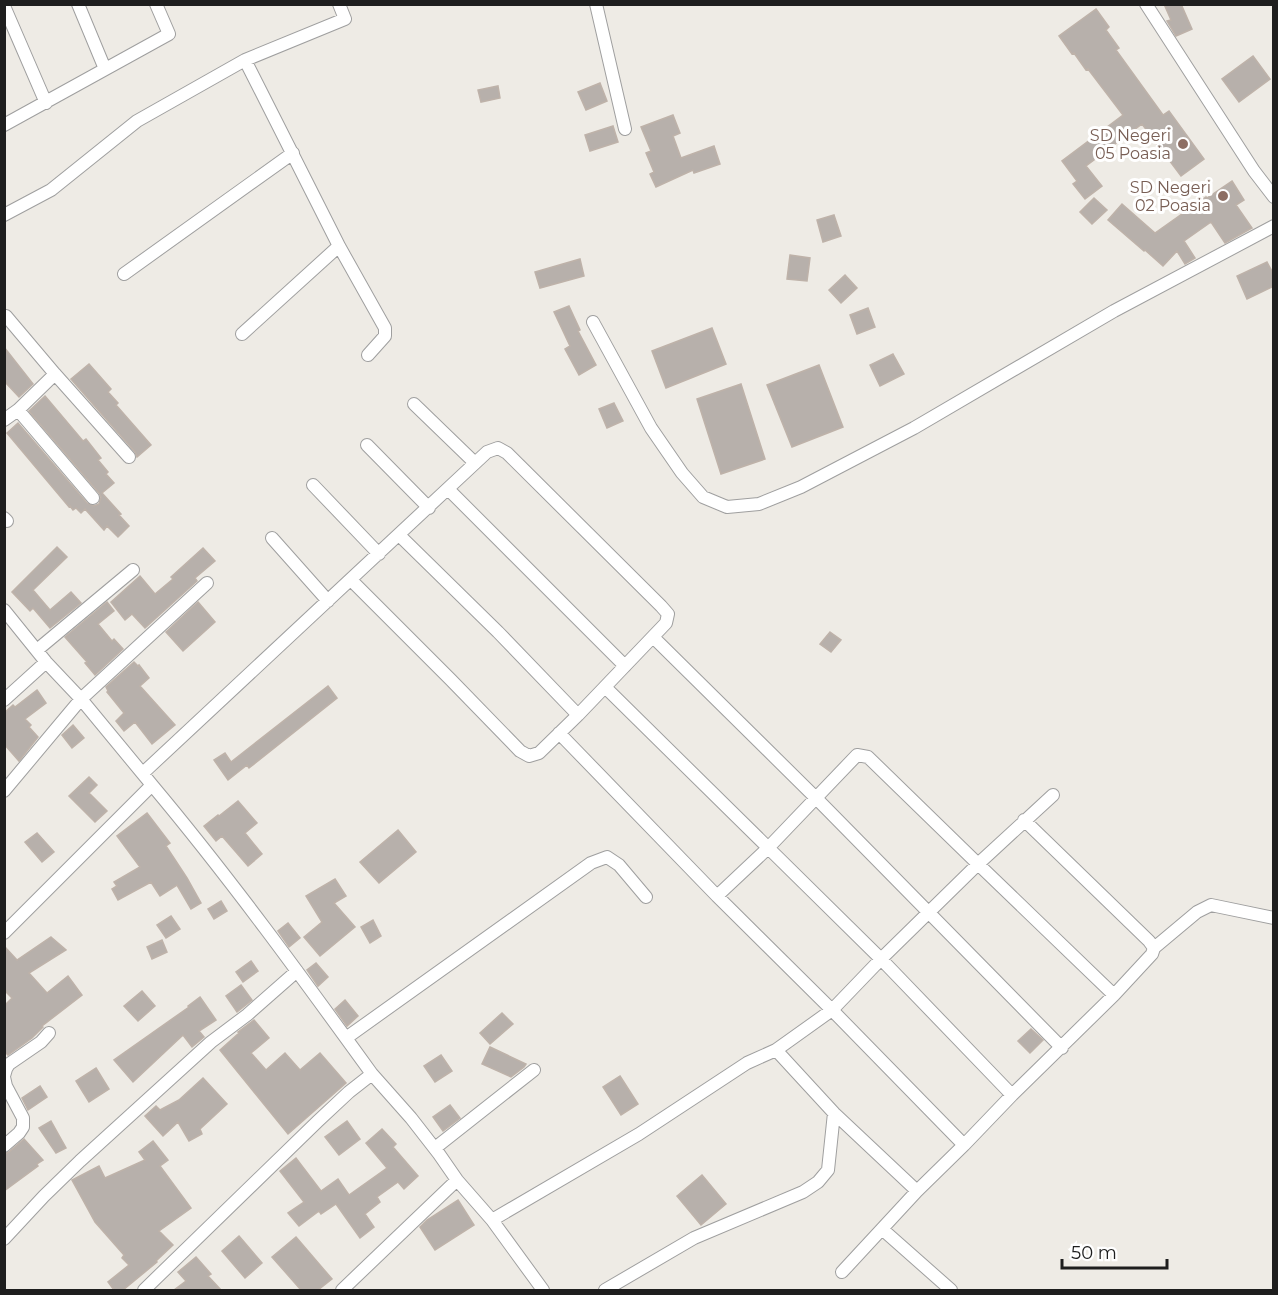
<svg xmlns="http://www.w3.org/2000/svg" width="1278" height="1295" font-family="Montserrat,sans-serif">
<style>
.building{fill:#b7b0ab;stroke:#beb2a9;stroke-width:1.5}
.lines{fill:none;stroke-linecap:round;stroke-linejoin:round}
.street-casing{stroke:#9f9f9f;stroke-width:14}
.street{stroke:#fff;stroke-width:12}
.education-dot{fill:#8d6e63;stroke:#fff;stroke-width:2}
.labels{text-anchor:middle;dominant-baseline:central;stroke-width:6;stroke-linejoin:round;paint-order:stroke}
.education-label{font-size:16px;fill:#785e54;stroke:#fff;text-anchor:end}
</style>
<rect width="100%" height="100%" fill="#eeebe5"/>
<path class="building" d="M1164,4H1181L1192,29L1176,36L1167,21L1171,20Z
M1096,9L1109,27L1106,30L1119,48L1116,50L1163,115L1169,111L1204,159L1181,176L1142,124L1086,166L1102,186L1085,199L1073,184L1077,181L1062,161L1123,115L1088,69L1086,70L1074,53L1072,54L1059,36Z
M1253,56L1270,79L1239,102L1222,79Z
M600,83L607,101L586,110L578,92Z
M498,86L500,98L481,102L478,90Z
M673,115L680,133L673,136L681,158L714,146L720,164L694,173L693,170L656,187L650,174L654,172L646,153L651,151L641,127Z
M613,126L618,142L590,151L585,135Z
M1232,181L1244,200L1236,205L1252,228L1225,243L1211,222L1184,241L1195,258L1185,264L1177,251L1163,266L1145,250L1144,251L1108,220L1122,204L1155,233L1206,197L1207,198Z
M1094,198L1107,210L1092,224L1080,212Z
M834,215L841,236L823,242L817,220Z
M790,255L810,258L807,281L787,279Z
M580,259L584,276L540,288L535,272Z
M1267,262L1274,275V286L1247,299L1237,276Z
M845,275L857,288L841,303L829,290Z
M569,306L580,330L578,331L596,365L579,375L565,349L570,346L554,312Z
M868,308L875,327L857,334L850,315Z
M712,328L726,364L666,388L652,351Z
M4,347L33,384L19,397L4,381Z
M893,354L904,374L880,386L870,365Z
M89,364L111,389L108,392L118,403L116,405L151,445L137,457L135,452L71,379Z
M819,365L843,427L792,447L767,385Z
M741,384L765,459L721,474L697,399Z
M45,396L83,441L86,439L101,458L98,460L108,472L106,474L114,483L102,493L121,514L119,515L129,526L118,537L107,526L104,530L85,509L81,513L76,508L73,510L70,506L69,507L7,433L18,423L87,503L94,506L99,504L101,497L99,493L29,411Z
M614,403L623,421L607,428L599,409Z
M57,547L67,557L33,590L50,610L71,592L81,603L50,628L33,608L30,611L12,592Z
M203,548L215,561L195,578L197,581L145,628L132,614L125,620L111,602L140,576L155,594L173,579L171,577Z
M107,602L114,611L98,624L112,641L114,639L123,649L95,675L85,663L87,662L65,637Z
M198,602L215,622L183,651L166,632Z
M830,632L841,640L831,652L820,644Z
M134,662L138,666L139,665L149,678L140,686L175,725L152,744L135,722L124,731L116,721L124,713L107,692L108,691L106,687Z
M328,686L337,698L249,768L247,765L228,780L214,760L225,753L231,762Z
M37,690L46,703L25,719L31,725L29,727L38,737L19,761L4,744V713L13,705L15,707Z
M73,725L84,738L72,748L62,735Z
M89,777L97,785L89,793L107,811L95,822L69,796Z
M238,801L257,823L245,833L262,854L248,866L222,836L216,841L204,826L218,815L219,816Z
M147,813L170,843L166,846L187,878L201,903L191,909L177,885L160,896L151,882L118,900L112,889L117,886L114,882L140,867L117,836Z
M398,830L416,852L379,883L360,862Z
M37,833L54,852L42,862L25,842Z
M335,879L346,896L334,903L355,927L320,956L304,937L322,922L306,896Z
M221,901L227,911L214,919L208,909Z
M171,916L180,929L166,938L157,925Z
M373,920L381,936L370,943L361,927Z
M288,923L300,938L289,947L278,931Z
M51,937L66,950L29,973L47,993L68,976L82,995L42,1026L43,1027L32,1038L8,1055L4,1051V1006L12,998L4,990V946L17,960Z
M162,940L167,952L152,959L147,947Z
M251,961L258,971L243,982L236,972Z
M316,963L328,977L318,986L307,970Z
M241,985L252,1000L237,1012L226,996Z
M142,991L155,1006L138,1021L124,1006Z
M200,997L216,1020L199,1031L204,1037L192,1047L183,1035L133,1082L114,1060L189,1007L188,1006Z
M345,1000L358,1016L347,1026L335,1009Z
M502,1013L513,1024L490,1044L480,1033Z
M254,1020L269,1038L251,1053L266,1070L285,1053L300,1070L320,1053L346,1083L288,1134L220,1050L239,1033L238,1032Z
M1031,1029L1043,1040L1030,1053L1018,1041Z
M490,1047L526,1064L524,1067L511,1077L482,1064Z
M441,1055L452,1071L435,1082L424,1066Z
M96,1068L109,1089L89,1102L76,1081Z
M620,1076L638,1104L621,1115L603,1087Z
M203,1078L227,1104L200,1129L202,1134L189,1141L178,1122L163,1136L145,1116L156,1106L160,1110L179,1100Z
M40,1086L47,1097L28,1110L22,1098Z
M450,1105L460,1118L443,1131L433,1117Z
M51,1121L66,1148L56,1153L39,1128Z
M347,1121L360,1139L339,1155L325,1137Z
M382,1129L396,1144L393,1147L418,1176L404,1189L398,1182L377,1197L380,1202L365,1214L374,1227L360,1238L336,1204L321,1214L319,1211L299,1226L288,1213L304,1202L280,1171L296,1158L321,1191L338,1179L349,1195L387,1168L366,1143Z
M24,1139L43,1160L37,1164L38,1166L4,1191V1154L9,1152Z
M153,1141L168,1160L160,1166L191,1208L159,1231L173,1245L156,1261L157,1262L123,1290H114L108,1282L129,1265L122,1258L124,1255L95,1222L72,1180L99,1166L105,1178L145,1160L139,1152Z
M702,1175L726,1204L701,1225L677,1196Z
M458,1200L474,1225L435,1250L420,1227L427,1220Z
M239,1236L262,1263L245,1278L222,1251Z
M296,1237L332,1279L318,1290H301L272,1257Z
M196,1257L211,1274L208,1276L221,1290H174L186,1281L178,1272Z"/>
<g class="lines">
<g class="street-casing">
<path id="street" d="M78,4L105,69
M596,4L625,129
M1146,4L1254,171L1274,197
M4,6L46,103
M4,125L169,34L156,4
M4,215L51,190L137,121L245,60L345,19L339,4
M339,246L385,328V336L368,355
M124,274L293,153
M6,316L55,374L129,457
M593,322L651,428L682,473L703,497L727,507L759,504L801,487L914,428L1114,311L1274,226
M242,334L339,246L245,60
M414,404L475,463
M18,410L93,498
M4,420L18,410L55,374
M367,445L429,508
M313,485L379,554
M448,489L625,666
M4,518L7,521
M272,538L328,601
M351,580L451,680L520,751L529,756L539,753L578,715
M4,610L46,662L81,699L152,785L4,933
M653,637L816,798L1062,1048
M37,650L133,570
M605,687L881,959L1012,1095
M4,700L46,662
M559,733L717,896
M857,755L868,757L978,864L881,959L832,1010L717,896L768,848Z
M143,773L487,452L498,448L507,453L661,606L668,614L666,623L578,715L498,632L399,535
M4,791L81,699L207,583
M1053,795L978,864L1114,995
M1154,948L1197,912L1211,905L1274,918
M346,1038L591,863L607,857L619,865L646,897
M372,1074L411,1118L439,1154L457,1180L492,1220L543,1290
M4,1076L6,1069L9,1064L41,1042L49,1033
M4,1077L6,1086L23,1118V1127L19,1133L4,1146
M964,1145L832,1010L776,1050L834,1113L917,1191L964,1145L1012,1095L1114,995L1152,954L1154,948L1149,941L1024,820
M435,1148L534,1070
M492,1220L639,1134L747,1063L776,1050
M882,1229L951,1290
M4,1239L44,1196L80,1161L211,1042L247,1015L297,971
M842,1272L917,1191
M144,1290L318,1121L349,1092L372,1074C301,976 230,878 152,785
M342,1290L457,1180
M605,1290L694,1238L803,1192L818,1182L828,1170L834,1113"/>
</g>
<use href="#street" class="street"/>
</g>
<g class="education-dot">
<circle cx="1183" cy="144" r="6"/>
<circle cx="1223" cy="196" r="6"/>
</g>
<g class="labels">
<g class="education-label">
<text x="1171" y="135">SD Negeri<tspan x="1171" dy="18">05 Poasia</tspan></text>
<text x="1211" y="187">SD Negeri<tspan x="1211" dy="18">02 Poasia</tspan></text>
</g>
</g>
<rect width="1278" height="1295" fill="none" stroke="#1e1e1e" stroke-width="12"/>
<path d="M1062 1259v9h105v-9" fill="none" stroke="#1e1e1e" stroke-width="3"/>
<text x="1071" y="1259" font-size="18" fill="#1e1e1e" stroke="#ffffff" stroke-width="4.5" paint-order="stroke">50 m</text>
</svg>
